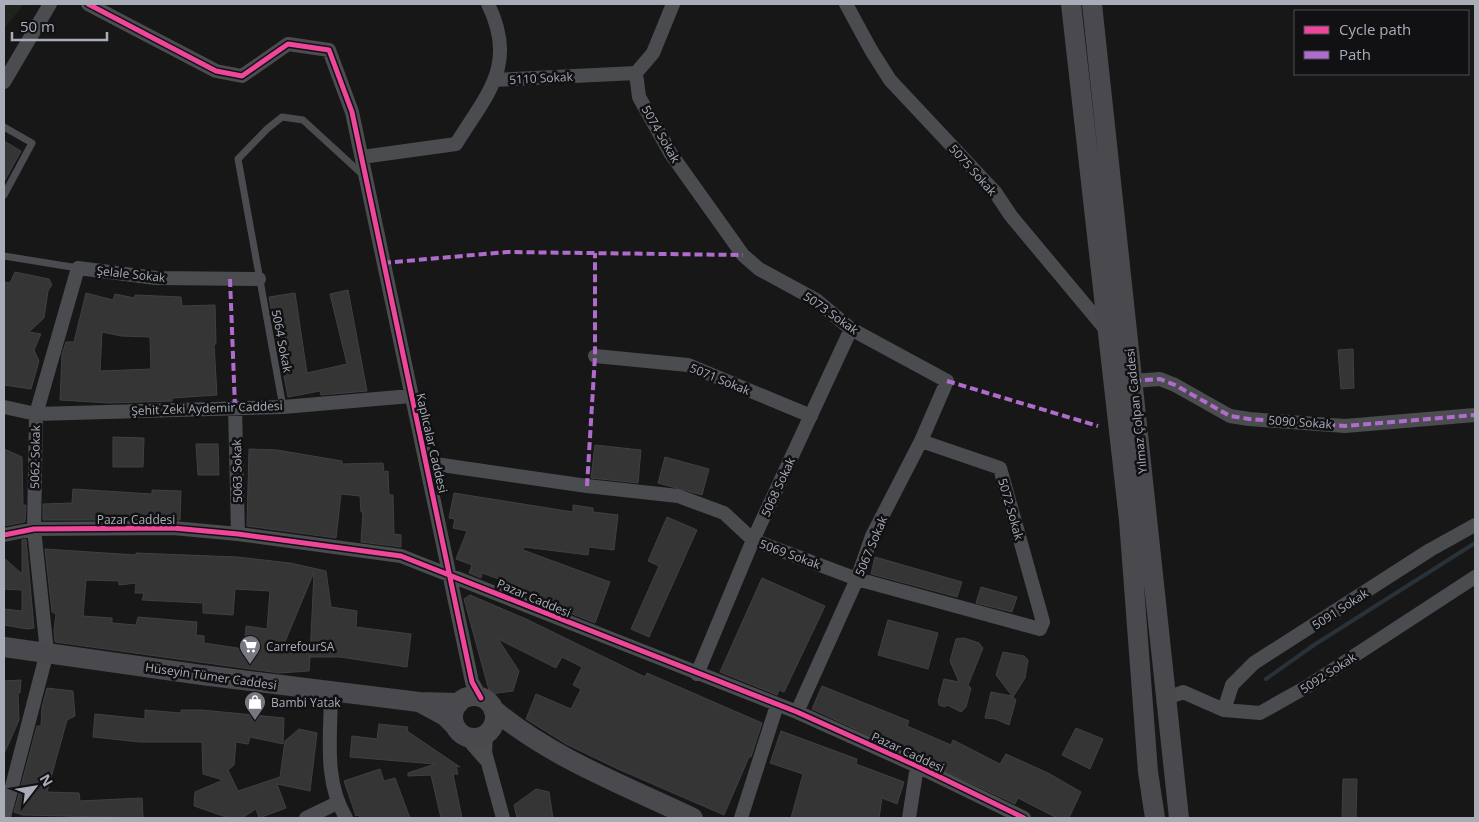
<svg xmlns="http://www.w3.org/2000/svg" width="1479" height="822" font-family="'Open Sans',sans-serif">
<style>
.green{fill:#1d241e}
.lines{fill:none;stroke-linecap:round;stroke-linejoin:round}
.stream{stroke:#2a3239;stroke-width:4}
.building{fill:#353536;stroke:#3f4043;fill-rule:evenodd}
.lane{stroke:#4b4c50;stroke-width:7}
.street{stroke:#4b4c50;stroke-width:14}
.secondary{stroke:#4a4a4e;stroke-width:20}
.quiet{stroke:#b06ccc;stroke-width:4;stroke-dasharray:8 4;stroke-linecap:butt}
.cycleway-casing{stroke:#111113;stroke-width:8}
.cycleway{stroke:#ed469a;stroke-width:5}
.labels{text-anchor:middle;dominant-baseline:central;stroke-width:5;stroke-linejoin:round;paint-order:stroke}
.street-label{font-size:12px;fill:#a8adb8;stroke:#111113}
.poi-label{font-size:12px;fill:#a8adb8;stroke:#111113;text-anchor:start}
</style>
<rect width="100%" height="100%" fill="#171717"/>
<path class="green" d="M4,4H24L4,29Z"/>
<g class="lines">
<path class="stream" d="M1266,679L1314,645L1475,543"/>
</g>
<path class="building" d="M4,141L21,151L4,182Z
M15,272L49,279L52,285L48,291L44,318L29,332L41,334L34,350L39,361L31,389L4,385V282L10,283Z
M348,290L367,391L321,395L320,391L288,397L269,297L295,293L307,373L347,364L330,294Z
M86,293L113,300L115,294L135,298V295L181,297L182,306L215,305L216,344H214L217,395L172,398V401L109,403L60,400L62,354L66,342H74ZM102,332L121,336L150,337L151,369L100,371Z
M1353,349L1354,388L1341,389L1338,350Z
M113,437L144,438L143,467H113Z
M196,444H218L219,475H198Z
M595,445L641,450L638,483L591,478Z
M4,449L22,457L23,505H26L25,522L4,526Z
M249,449L277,450L342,461V464L383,463L384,472L388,471L389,495H393L394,534L401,535V547L361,542L363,512H361L360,496L341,494L336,538L247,526Z
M665,457L709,469L702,495L658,483Z
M73,489L152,494V490L181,491L180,520H43V504L72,503Z
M454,493L573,512V505L593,508V512L618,515L614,550L589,547L588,555L524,547L523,550L610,582L595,623L519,593L521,587L482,573L481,578L469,573L472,565L456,559L467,531L453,528L455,519L449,518Z
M667,517L697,530L649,637L631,629L659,566L648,561Z
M26,539L34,628L27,629L4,625V609L22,611V590L4,589V558L22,574V540Z
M45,549L136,555V553L237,557L290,563L326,571L331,607L357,611L356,627L411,634L407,667L340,657H310L309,671L279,673L55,642L54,631L56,614L52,612ZM314,572L310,657V649H282ZM86,580L119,581V585L136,583L135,593H144L142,600L203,603V613L233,615L235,589L270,591L267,629L246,626L244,649L204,643V636L196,635L197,622L138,617L136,625L112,623V618L83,616Z
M875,557L962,582L957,597L871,574Z
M762,578L825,606L784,692L779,690L777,695L720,672Z
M981,587L1017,597L1012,612L976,603Z
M470,595L526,619L645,677L647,673L762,723L751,757H749L724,815L618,769L566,744L526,719L536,694L571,709L581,689L573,685L582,667L562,657L556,668L498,639L519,671L513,691L490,694L464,599Z
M888,620L938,633L928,669L878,655Z
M964,638L979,643L983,648L968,685L971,688L966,707L961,712L947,705L945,707L939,705L938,701L944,679L959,682L950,661L956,639Z
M1003,652L1024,656L1028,660L1025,678L1013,697L996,675Z
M21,680L20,693H18L19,720L4,754V681Z
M822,686L909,721L907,726L951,745L953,740L1000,764L1006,754L1048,773L1081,792L1069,818H1057L1018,798L1015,804L812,709Z
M47,688L73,691L75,716L67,720L47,792L79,793L80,801L142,798L143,818L22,815L14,812L37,726H41L42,707Z
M991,692L1012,696L1016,700L1009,725L995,719L985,718Z
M145,710L181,713V710H202L284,718L283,744L250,737L248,744L236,742L234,765L228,770L238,791L280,777L285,741L299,729L317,733L310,791L277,784L286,808L259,818L256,809L242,818H229L194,806L195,792L223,780L203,774L202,742H140L93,737L95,714L145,719Z
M379,724L408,727L407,731L460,767L456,766L458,774H453L462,818H441L431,775L408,776V773L435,764L350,757L352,736L377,739Z
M1076,728L1103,739L1090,769L1062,755Z
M781,731L857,759L856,764L904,782L897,804L882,798L879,818H791L803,774L770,763Z
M380,769L384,781L395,778L410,818H360L359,815L356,816L344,781Z
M1343,779H1357L1356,818H1342Z
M536,789L549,792L553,818H517L514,805Z"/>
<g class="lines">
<path class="lane" d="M4,127L32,143L4,195
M4,256L78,268
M283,407L238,159L267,129L282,117L303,120L363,175"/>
<path class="street" d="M88,4L216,71L242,76L288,44L329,50L352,112L472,682L481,698
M673,4L653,53L636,73L639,97L671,154L743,255L759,269L816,300L851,329L947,381L921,441L872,536L857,579L797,712
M846,4L871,50L890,80L995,192L1011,216L1107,331
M495,80L636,73
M4,82L50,4
M362,157L456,144C487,94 518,65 488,4
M595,356L688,365L811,416
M1133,381L1160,379L1175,385L1230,416L1249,419L1345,426L1475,415
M4,407L36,414L283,407L411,396
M235,407L238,534
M428,463L587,486L678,496L724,513L753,540L857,579L1040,629L1043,622L1000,468L921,441
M4,535L34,529L173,528L238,534L401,556L797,712L917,766L1024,818
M697,674L753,540L851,329
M331,691C331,734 323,780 346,818
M1168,698L1183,692L1224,710L1260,713L1308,686L1475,577
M1224,710L1232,685L1254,663L1430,550L1475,525
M486,734L485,752L503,818
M465,736L486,760
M4,817L47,652L34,529L36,414L78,268L156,278L259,279
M306,818L337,803
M741,818L777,705
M909,818L917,766"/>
<path class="secondary" d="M1071,4L1129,520L1148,772L1155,818
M1092,4L1179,818
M4,647L202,675L419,702
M453 717a21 21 0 1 1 42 0a21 21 0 1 1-42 0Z
M493,709C551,758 626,786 693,818
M454,725L445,716L419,702L459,703"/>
<path class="quiet" d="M383,263L507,252L743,255
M230,279L235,407
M947,381L1098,426
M1133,381L1160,379L1175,385L1230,416L1249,419L1345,426L1475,415
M587,486L595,356V253"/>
<g class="cycleway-casing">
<path id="cycleway" d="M88,4L216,71L242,76L288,44L329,50L352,112L472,682L481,698
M4,535L34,529L173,528L238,534L401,556L797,712L917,766L1024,818"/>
</g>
<use href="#cycleway" class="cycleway"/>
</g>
<defs>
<g id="supermarket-pin" transform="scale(1.125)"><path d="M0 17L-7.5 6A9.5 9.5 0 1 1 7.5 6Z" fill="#757880" stroke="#111113"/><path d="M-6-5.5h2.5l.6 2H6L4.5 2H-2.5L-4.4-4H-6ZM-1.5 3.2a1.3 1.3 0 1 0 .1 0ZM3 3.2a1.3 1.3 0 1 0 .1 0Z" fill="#fff"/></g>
<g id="shop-pin" transform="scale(1.125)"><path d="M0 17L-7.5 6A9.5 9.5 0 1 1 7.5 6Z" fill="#757880" stroke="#111113"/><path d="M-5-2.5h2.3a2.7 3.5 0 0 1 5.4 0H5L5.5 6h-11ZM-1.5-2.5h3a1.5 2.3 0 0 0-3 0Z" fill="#fff"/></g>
</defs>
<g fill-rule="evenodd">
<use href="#supermarket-pin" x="250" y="646"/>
<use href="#shop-pin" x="255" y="702"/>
</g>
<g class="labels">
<g class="street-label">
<text transform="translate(541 78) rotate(-3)">5110 Sokak</text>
<text transform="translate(661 134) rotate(60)">5074 Sokak</text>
<text transform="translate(973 170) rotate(48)">5075 Sokak</text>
<text transform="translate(131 274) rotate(6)">Şelale Sokak</text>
<text transform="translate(831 313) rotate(35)">5073 Sokak</text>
<text transform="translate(282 341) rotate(79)">5064 Sokak</text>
<text transform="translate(720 379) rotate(22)">5071 Sokak</text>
<text transform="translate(207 408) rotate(-2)">Şehit Zeki Aydemir Caddesi</text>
<text transform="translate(1136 411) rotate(-96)">Yılmaz Çolpan Caddesi</text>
<text transform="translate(1300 422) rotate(4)">5090 Sokak</text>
<text transform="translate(432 443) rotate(77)">Kaplıcalar Caddesi</text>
<text transform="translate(35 457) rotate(-89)">5062 Sokak</text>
<text transform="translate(237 471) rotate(-91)">5063 Sokak</text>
<text transform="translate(778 487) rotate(-65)">5068 Sokak</text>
<text transform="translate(1011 509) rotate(74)">5072 Sokak</text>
<text x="136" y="519">Pazar Caddesi</text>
<text transform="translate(871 546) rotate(-67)">5067 Sokak</text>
<text transform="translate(790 554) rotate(20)">5069 Sokak</text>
<text transform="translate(534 598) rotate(23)">Pazar Caddesi</text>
<text transform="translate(1340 609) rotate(-33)">5091 Sokak</text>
<text transform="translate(1328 673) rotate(-33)">5092 Sokak</text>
<text transform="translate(211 676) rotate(8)">Hüseyin Tümer Caddesi</text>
<text transform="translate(908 752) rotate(25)">Pazar Caddesi</text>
</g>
<g class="poi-label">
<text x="266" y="646">CarrefourSA</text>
<text x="271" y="702">Bambi Yatak</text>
</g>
</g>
<rect width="1479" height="822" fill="none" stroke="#a8adb8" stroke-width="10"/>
<rect x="1294" y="10" width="175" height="65" fill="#111113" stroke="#4d4f55"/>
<rect x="1304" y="26" width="25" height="8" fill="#ed469a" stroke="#4d4f55"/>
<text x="1339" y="35" font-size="15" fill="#a8adb8">Cycle path</text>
<rect x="1304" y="51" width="25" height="8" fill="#b06ccc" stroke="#4d4f55"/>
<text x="1339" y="60" font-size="15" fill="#a8adb8">Path</text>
<g transform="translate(35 787) rotate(59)" stroke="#111113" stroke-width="4" paint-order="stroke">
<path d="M0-4L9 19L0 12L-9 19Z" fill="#a8adb8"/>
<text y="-8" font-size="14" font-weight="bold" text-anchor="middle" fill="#a8adb8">N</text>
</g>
<path d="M12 32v8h95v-8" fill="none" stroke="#a8adb8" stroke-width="2.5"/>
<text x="20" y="32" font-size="15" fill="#a8adb8" stroke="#111113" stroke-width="4" paint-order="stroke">50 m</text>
</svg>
